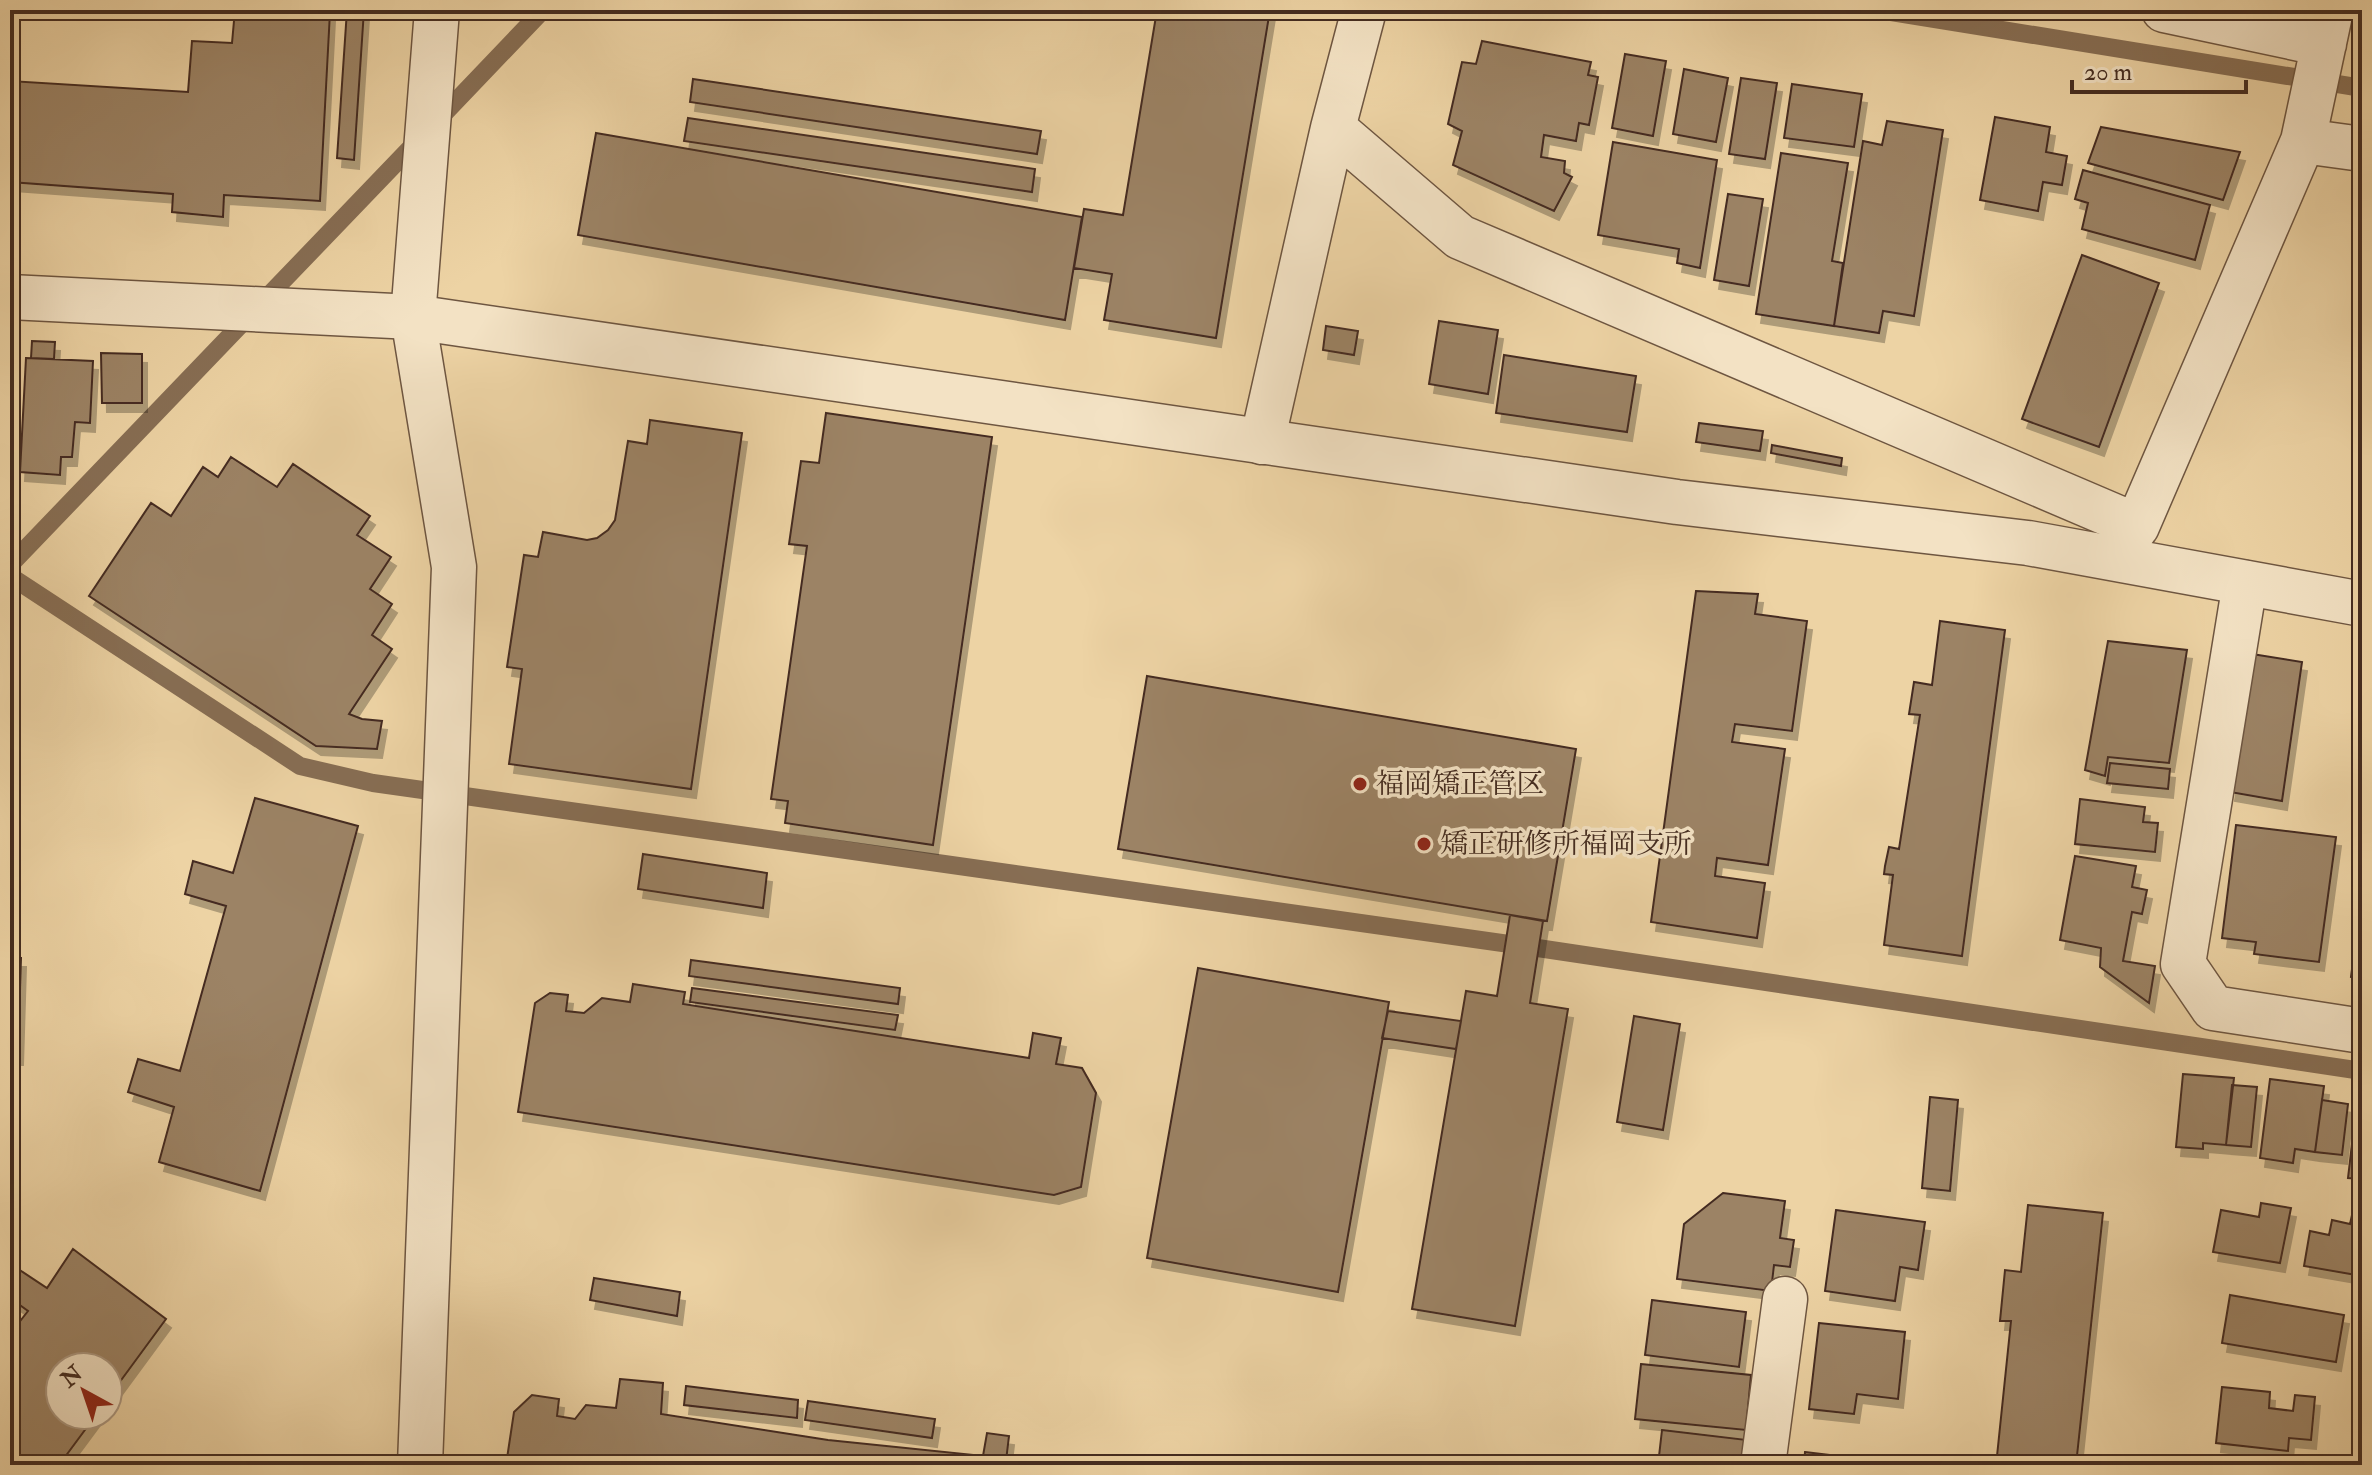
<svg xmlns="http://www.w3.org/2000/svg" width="2372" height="1475" font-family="'IM FELL Double Pica','Noto Serif JP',serif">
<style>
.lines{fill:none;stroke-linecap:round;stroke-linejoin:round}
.stream{stroke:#876e54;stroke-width:18}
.building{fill:#9c8365;stroke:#442c20;stroke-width:2;filter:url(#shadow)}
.minor-casing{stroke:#6e5641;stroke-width:47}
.tertiary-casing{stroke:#6e5641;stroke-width:47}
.minor{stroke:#f3e2c4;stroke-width:44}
.tertiary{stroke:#f3e2c4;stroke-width:44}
.poi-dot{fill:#8f2418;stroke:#f3e2c4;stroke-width:3}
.labels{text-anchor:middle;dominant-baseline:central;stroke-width:7;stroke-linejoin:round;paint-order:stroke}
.poi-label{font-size:28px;fill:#442c20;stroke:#f3e2c4;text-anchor:start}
</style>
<defs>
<filter id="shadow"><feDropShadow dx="5" dy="9" stdDeviation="0" flood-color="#0004"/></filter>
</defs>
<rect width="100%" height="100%" fill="#edd3a4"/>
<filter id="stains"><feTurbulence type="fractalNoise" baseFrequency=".0025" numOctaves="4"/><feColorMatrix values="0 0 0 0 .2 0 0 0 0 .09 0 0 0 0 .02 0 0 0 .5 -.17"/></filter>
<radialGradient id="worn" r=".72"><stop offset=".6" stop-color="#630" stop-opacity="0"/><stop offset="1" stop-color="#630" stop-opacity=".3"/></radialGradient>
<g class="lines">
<path class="stream" d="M1879,10L2362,88
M437,121L543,10
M10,565L419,139
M10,576L300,766L373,783L1531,947L2362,1071"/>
</g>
<path class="building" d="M235,10L330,12L320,201L224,195L223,217L172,212L173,194L10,182V81L188,92L192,41L232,43Z
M347,10H364L354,160L337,158Z
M1157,10H1270L1216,338L1104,320L1112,274L1074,268L1084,209L1123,215Z
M1482,41L1591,62L1588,75L1598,77L1589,125L1579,123L1576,141L1544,135L1541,157L1565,161L1564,173L1572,177L1554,211L1453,165L1462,131L1448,124L1462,62L1476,64Z
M1625,54L1666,61L1653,136L1612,128Z
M1684,69L1728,78L1716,142L1673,134Z
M1741,78L1777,83L1765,159L1729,154Z
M693,79L1041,131L1037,154L690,102Z
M1792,84L1862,94L1854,147L1784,138Z
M1995,117L2050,127L2046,152L2067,156L2062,185L2043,182L2038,211L1980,200Z
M688,118L1035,169L1032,192L684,141Z
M1887,121L1943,130L1914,316L1883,311L1879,333L1834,326L1863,141L1882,145Z
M2101,127L2240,152L2223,200L2088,163Z
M596,133L1082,217L1065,320L578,235Z
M1613,142L1717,160L1700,268L1677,263L1679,249L1598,235Z
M1781,153L1848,163L1832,261L1843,263L1834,326L1756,314Z
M2083,170L2210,205L2195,260L2082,229L2088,203L2075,199Z
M1728,194L1763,199L1749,286L1714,280Z
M2082,255L2159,283L2099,447L2022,419Z
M1439,321L1498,330L1488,394L1429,384Z
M1326,326L1358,331L1354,355L1323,350Z
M32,341L55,342L54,359L31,358Z
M101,353L142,354V403H102Z
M1504,355L1636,376L1627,432L1496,413Z
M26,358L93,361L90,423L75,422L72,457H61L60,475L20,472Z
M826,413L992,437L933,845L785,823L788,801L771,799L807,546L789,544L801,461L819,463Z
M650,420L742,433L691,789L509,764L522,669L507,667L524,555L538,557L543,532L587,540L597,538L608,530L615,520L628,441L647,444Z
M1699,423L1763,431L1760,451L1696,442Z
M1772,445L1842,458L1841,466L1771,453Z
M231,457L277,487L293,464L370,516L357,535L391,557L370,589L392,604L372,635L392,649L349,714L362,719L382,721L377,749L316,746L89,596L151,503L171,516L203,467L218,477Z
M1696,591L1758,594L1755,614L1807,621L1792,731L1735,724L1732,742L1785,749L1768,865L1717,858L1715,876L1765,883L1757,938L1651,922Z
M1940,621L2005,630L1962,956L1884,945L1893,875L1884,874L1885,866L1889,847L1899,849L1920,715L1909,714L1914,682L1932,685Z
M2108,641L2187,650L2169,763L2108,757L2105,776L2085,770Z
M2252,654L2302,662L2282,801L2230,792Z
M1147,676L1576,749L1547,921L1118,849Z
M2110,763L2170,769L2168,789L2107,783Z
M255,798L358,826L260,1191L159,1162L174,1107L128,1092L138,1059L180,1071L226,906L185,894L193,861L233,873Z
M2080,799L2145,807L2143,822L2158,823L2155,852L2075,844Z
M2236,825L2336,837L2319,962L2254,954L2256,942L2222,938Z
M643,854L767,873L763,908L638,889Z
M2075,856L2136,866L2132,887L2147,890L2142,914L2132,912L2123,961L2155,966L2149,1003L2100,967L2101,948L2060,940Z
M2362,892V979L2351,977Z
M1510,915L1543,921L1530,1003L1568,1009L1515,1326L1412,1309L1466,991L1497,996Z
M10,958H21L18,1056H10Z
M691,960L900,988L898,1004L689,976Z
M1198,968L1389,1002L1338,1292L1147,1258Z
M633,984L685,992L683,1004L1029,1058L1033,1033L1061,1038L1056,1064L1082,1068L1096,1093L1081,1187L1054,1195L518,1112L535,1003L550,993L568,995L566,1011L584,1013L602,998L630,1002Z
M692,988L898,1015L895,1030L690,1002Z
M1388,1011L1461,1021L1456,1049L1382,1038Z
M1634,1016L1680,1024L1663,1130L1617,1122Z
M2183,1074L2234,1078L2226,1145L2203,1143V1149L2176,1147Z
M2270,1079L2324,1086L2315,1152L2295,1149L2293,1163L2260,1158Z
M2232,1085L2257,1087L2251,1147L2226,1145Z
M1930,1097L1958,1100L1950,1191L1922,1188Z
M2322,1100L2348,1104L2342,1155L2315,1152Z
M2357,1101H2362V1179L2348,1178Z
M1723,1193L1785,1201L1780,1238L1794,1240L1790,1267L1774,1265L1771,1291L1677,1279L1684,1224Z
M2261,1203L2291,1208L2280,1263L2213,1252L2221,1210L2259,1217Z
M2028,1205L2103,1213L2076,1465H1985L1986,1455L1997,1456L2011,1321H2000L2005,1270L2021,1272Z
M1836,1210L1925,1222L1918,1270L1900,1267L1895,1301L1825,1291Z
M2352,1215L2362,1216V1276L2304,1266L2310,1231L2329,1235L2332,1220L2350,1224Z
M73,1249L166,1319L108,1398V1367H60V1415H96L59,1465H10V1334L28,1311L10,1298V1268L12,1265L47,1288Z
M594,1278L680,1292L677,1316L590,1300Z
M2230,1295L2344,1315L2336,1362L2222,1343Z
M1652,1300L1746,1312L1739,1367L1645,1355Z
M1819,1323L1905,1332L1898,1399L1857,1394L1854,1414L1809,1409Z
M1641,1364L1751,1375L1746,1430L1635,1419Z
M620,1379L663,1383L661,1414L828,1440L983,1456L987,1433L1009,1436L1006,1461L1026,1465H506L514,1412L532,1395L559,1399L557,1416L575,1419L586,1405L616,1408Z
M686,1386L798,1400L797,1418L684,1405Z
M2222,1387L2270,1392L2269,1408L2293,1411L2295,1395L2315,1397L2311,1440L2289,1438L2288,1451L2216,1443Z
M808,1401L935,1419L932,1438L805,1420Z
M1662,1430L1747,1440L1743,1465H1658Z
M1805,1452L1887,1462V1465H1804Z"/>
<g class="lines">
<g class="minor-casing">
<path id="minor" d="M2164,10L2324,44
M1333,128L1460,237L2137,526
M2303,141L2362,149
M1262,442L1333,128L1364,10
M2120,549L2137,526L2303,141L2331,10
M2245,583L2183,964L2213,1008L2362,1031
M420,1465L454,567L413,317L437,10
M1763,1465L1785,1299"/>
</g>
<g class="tertiary-casing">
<path id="tertiary" d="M10,297L413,317L1677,502L2028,543L2362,604"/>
</g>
<use href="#minor" class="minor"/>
<use href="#tertiary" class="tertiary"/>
</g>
<g class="poi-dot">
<circle cx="1360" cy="784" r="8"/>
<circle cx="1424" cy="844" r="8"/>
</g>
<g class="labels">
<g class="poi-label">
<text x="1376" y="784">福岡矯正管区</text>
<text x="1440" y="844">矯正研修所福岡支所</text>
</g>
</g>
<rect width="2372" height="1475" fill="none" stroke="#edd3a4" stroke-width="40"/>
<rect x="12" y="12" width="2348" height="1451" fill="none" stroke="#442c20" stroke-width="4"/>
<rect x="20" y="20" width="2332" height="1435" fill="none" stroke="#442c20" stroke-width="2"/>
<g transform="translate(84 1391) rotate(320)"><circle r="38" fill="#f3e2c4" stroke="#ad9982" stroke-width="2"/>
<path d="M0-6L14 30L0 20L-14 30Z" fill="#8f2418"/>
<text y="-12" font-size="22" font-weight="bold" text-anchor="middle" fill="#442c20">N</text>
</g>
<path d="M2072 80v12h174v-12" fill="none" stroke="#442c20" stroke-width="4"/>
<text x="2084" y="80" font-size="24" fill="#442c20" stroke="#f3e2c4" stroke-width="6" paint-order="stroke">20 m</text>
<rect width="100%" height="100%" filter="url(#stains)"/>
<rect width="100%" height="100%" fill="url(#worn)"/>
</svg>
